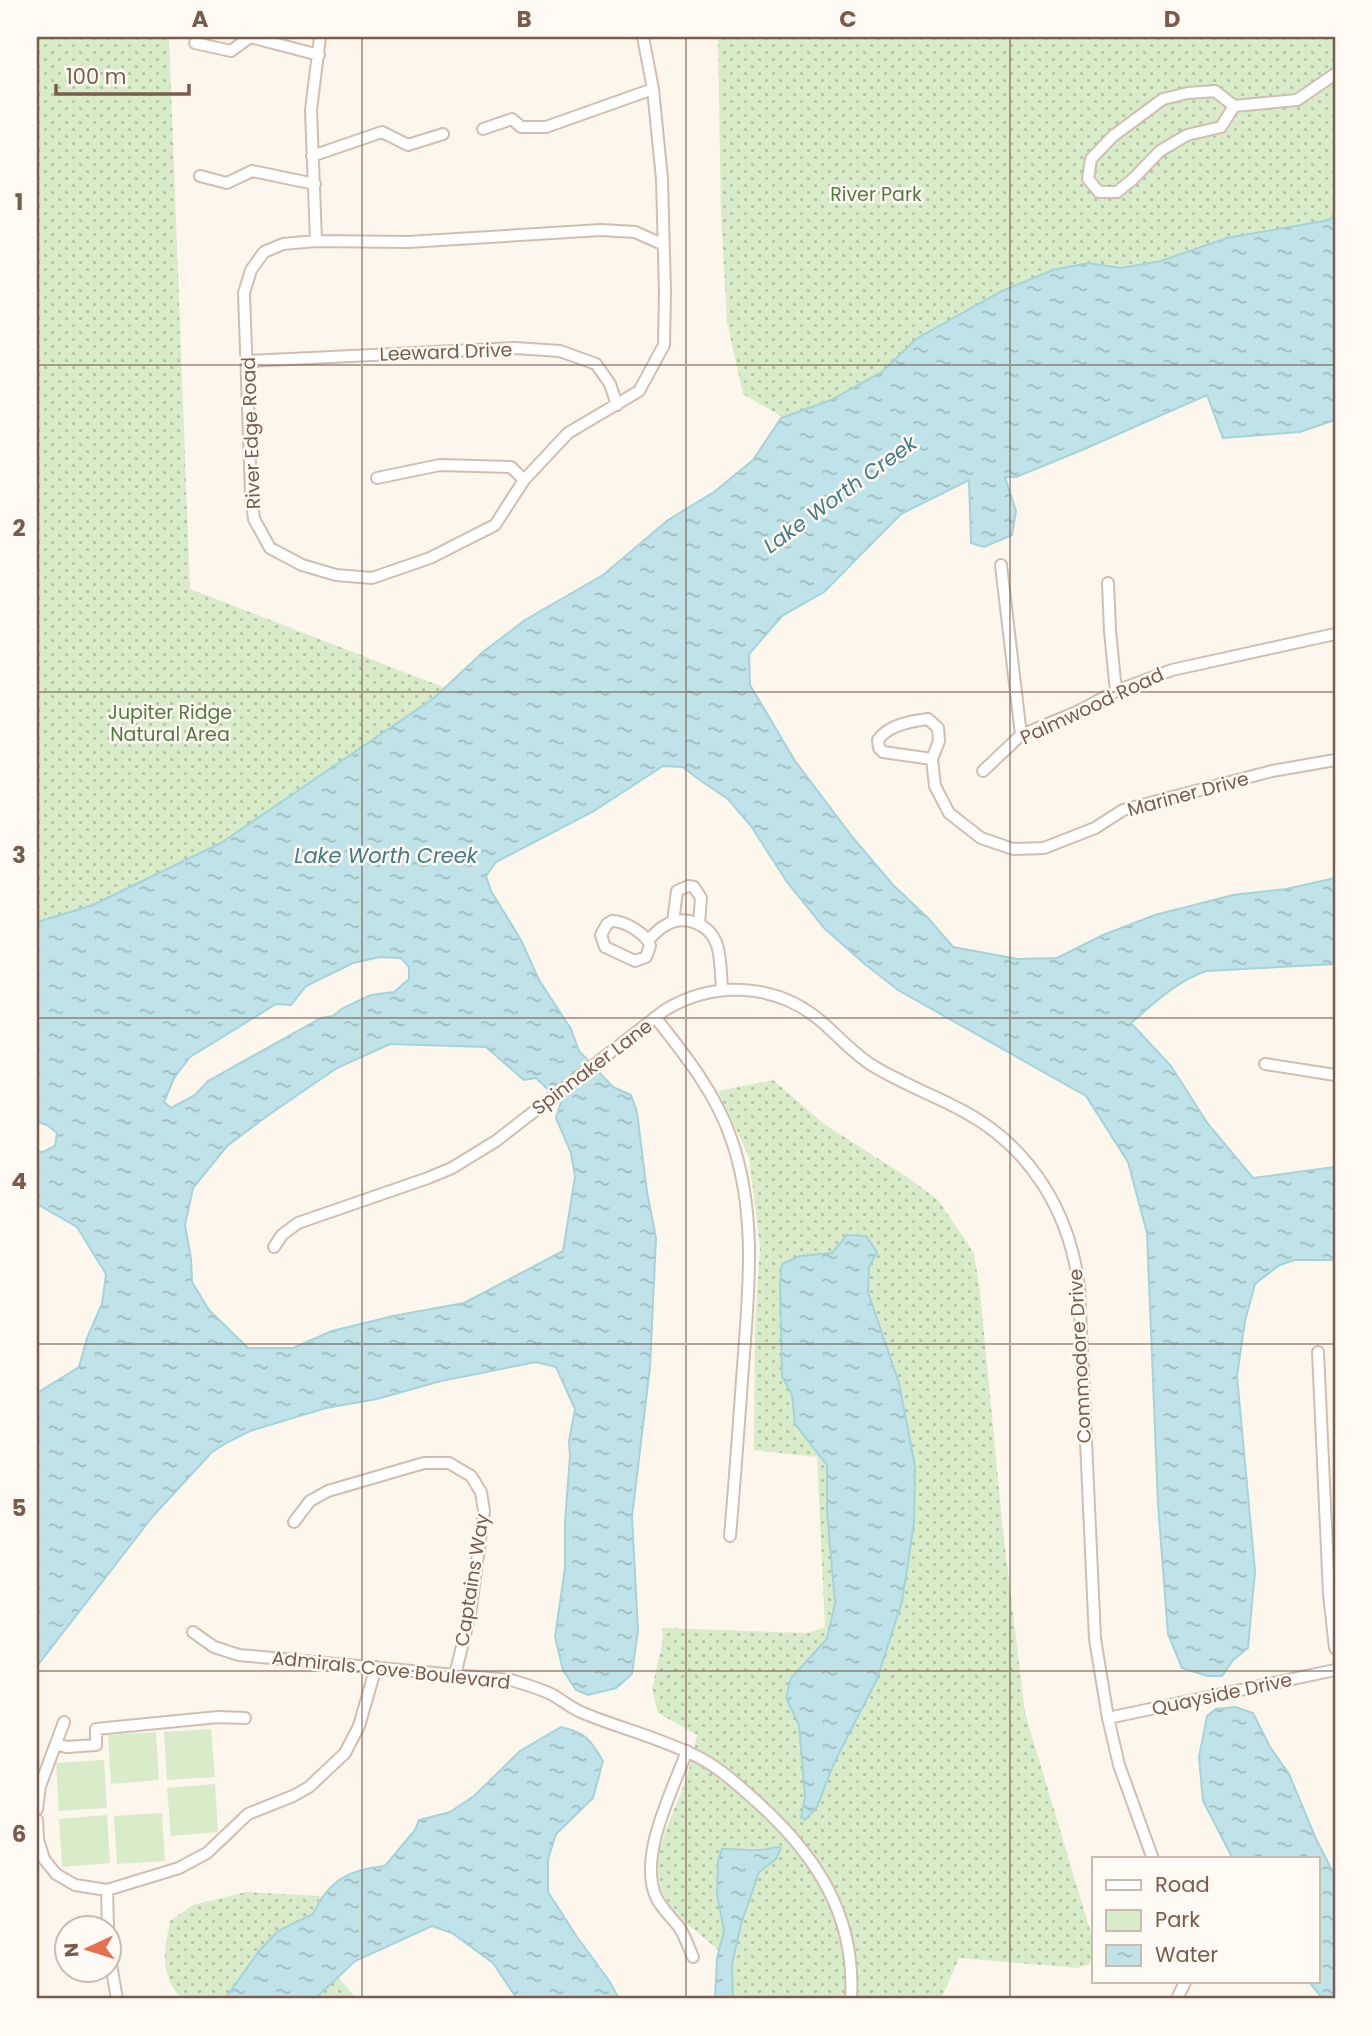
<svg xmlns="http://www.w3.org/2000/svg" width="1372" height="2036" font-family="Poppins,sans-serif">
<style>
.green{fill:url(#green-dots)}
.pitch{fill:#d8ecc9}
.water{fill:url(#water-ripples);stroke:#a5d3da;stroke-width:2;fill-rule:evenodd}
.lines{fill:none;stroke-linecap:round;stroke-linejoin:round}
.street-casing{stroke:#d1beb0;stroke-width:14}
.street{stroke:#fff;stroke-width:10}
.grid{fill:none;stroke:#7a5c4d;stroke-width:2;stroke-opacity:0.55}
.labels{text-anchor:middle;dominant-baseline:central;stroke-width:5;stroke-linejoin:round;paint-order:stroke}
.park-label{font-size:19px;fill:#537a41;stroke:#fffaf3}
.street-label{font-size:19px;fill:#7a5c4d;stroke:#fffaf3}
.water-label{font-size:21px;font-style:italic;fill:#437c86;stroke:#fffaf3}
.neatline{fill:none;stroke:#7a5c4d;stroke-width:2.5}
.grid-label{font-size:23px;text-anchor:middle;font-weight:bold;fill:#7a5c4d}
</style>
<defs>
<pattern id="green-dots" width="8" height="8" patternUnits="userSpaceOnUse" patternTransform="scale(1.75)"><rect width="8" height="8" fill="#d8ecc9"/><path d="M2 2h.1M6 6h.1" fill="none" stroke="#b4c2a5" stroke-width="1.8" stroke-linecap="round"/></pattern>
<pattern id="water-ripples" width="26" height="14" patternUnits="userSpaceOnUse" patternTransform="scale(1.75)"><rect width="26" height="14" fill="#bfe3e8"/><path d="M2 4q2-2 4 0t4 0M15 11q2-2 4 0t4 0" fill="none" stroke="#a0bbbe"/></pattern>
</defs>
<rect width="100%" height="100%" fill="#fdf6ec"/>
<path class="green" d="M37,37H169L190,589L453,691L183,873L37,931Z
M718,37H1335V218L896,371L791,422L743,394L727,322L721,213Z
M773,1080L824,1124L910,1179L938,1200L974,1253L980,1292L1003,1531L1025,1713L1094,1943V1963L1078,1968L959,1958L941,1999H733L732,1964L741,1924L759,1872L776,1859V1847L762,1852L748,1848L717,1895L724,1931L719,1951C703,1936 681,1921 668,1903C641,1863 675,1816 687,1776C691,1763 694,1748 697,1735L658,1713L652,1689L663,1639L662,1628L808,1633L825,1627L817,1457L754,1450L755,1325L760,1247L749,1157L718,1091Z
M246,1892L321,1896L313,1914L278,1931L259,1951L225,1999H181C159,1971 164,1953 170,1921L193,1905Z
M338,1977L357,1999H315Z"/>
<path class="pitch" d="M211,1729L215,1777L167,1780L164,1732Z
M156,1732L159,1780L111,1784L108,1735Z
M104,1760L107,1808L59,1811L56,1763Z
M215,1784L218,1832L171,1836L167,1788Z
M162,1813L165,1861L117,1864L114,1816Z
M107,1815L110,1863L62,1867L59,1819Z"/>
<path class="water" d="M1335,215V420L1300,432L1223,438L1207,395L1082,450L1016,477H1005L1016,511L1012,535L984,547L971,543L969,480L901,514L824,592L782,616L749,654L750,685L795,761L854,839L893,885L928,918L953,947L1018,959L1057,958L1103,935L1155,915L1233,895L1286,889L1335,878V964L1206,971C1177,981 1154,1003 1131,1023L1171,1066L1208,1124L1253,1178L1335,1167V1260H1294L1278,1266L1255,1284L1245,1321L1237,1376L1255,1571L1248,1648L1233,1660L1222,1676H1207L1182,1668L1168,1634L1158,1504L1147,1233L1128,1162L1086,1096L898,990L866,965L825,929L787,882L751,826L728,799L701,781L683,767L663,766L594,811L496,862L486,876L491,891L521,940L539,980L571,1029L579,1051L613,1087L631,1095L637,1112L647,1192L656,1238L650,1367L632,1517L638,1630L632,1674L616,1688L588,1695L576,1690L563,1670L555,1637L565,1568V1522L570,1456L569,1441L575,1409L556,1367L536,1362L441,1381L377,1399L326,1408L250,1431L228,1442L212,1452L153,1516L37,1666V1393L79,1367L87,1338L102,1304L106,1274L77,1227L37,1204V1151L43,1152L55,1146L57,1133L47,1125L37,1122V922L93,905L221,843L434,698L483,652L525,620L603,575L668,520L714,492L753,460L781,418L831,400L882,372L916,339L1002,291L1053,270L1088,263L1121,268L1161,261L1227,238L1329,220ZM380,957L401,958L409,967V979L394,992L371,995L343,1008L333,1016L321,1018L208,1081L195,1095L171,1108L164,1102L174,1078L190,1057L276,1004L291,1005L306,986L353,963ZM390,1044L486,1047L524,1080L536,1078L561,1102L556,1118L571,1153L575,1177L563,1251L464,1303L393,1316L332,1331L293,1348H248L209,1310L192,1282L191,1259L185,1225L193,1188L227,1146L267,1116L337,1068Z
M847,1235L866,1236L877,1252L869,1267L868,1292L899,1383L915,1466L914,1523L902,1602L877,1679L834,1763L817,1807L805,1820L801,1817L805,1797L799,1725L786,1698L791,1678L827,1639L835,1603L827,1511V1465L795,1424L792,1395L782,1376L780,1282L782,1264L800,1256L832,1253Z
M1235,1707L1253,1713L1270,1747L1289,1774L1316,1839L1335,1876V1999H1323L1309,1982H1318V1859H1233L1203,1801L1199,1757L1207,1716L1216,1709Z
M561,1727C586,1733 590,1739 603,1761L593,1798L556,1834L548,1859V1892L577,1937L610,1982L619,1999H517L493,1963L452,1933L432,1926L355,1961L315,1999H225L259,1951L278,1931L313,1914C328,1881 349,1869 385,1866L415,1830L419,1820L450,1812L474,1796L520,1751Z
M776,1847L781,1848L776,1859L759,1872L741,1924L732,1964L733,1999H715L717,1958L724,1931L717,1895L718,1861L722,1849C741,1848 759,1853 776,1847Z"/>
<g class="lines">
<g class="street-casing">
<path id="street" d="M643,37L653,89L662,179L665,292L664,345L639,391L568,433L524,480L495,525L430,558L372,578L336,575L302,565L270,548L254,519L251,493L244,293L251,270L264,252L283,244L316,241L408,242L601,230L635,232L662,244
M195,43L231,51L250,37L319,55
M1234,106L1221,127L1187,135L1160,151L1133,179L1117,192H1099L1088,179L1091,159L1113,136L1163,99L1188,93L1215,91L1234,106L1297,100L1335,74
M483,129L512,119L521,127H546L653,89
M312,156L382,132L408,145L443,134
M200,176L227,183L252,171L315,184
M316,241L311,110L320,37
M248,361L515,348L560,351L596,364L610,384L617,405
M377,478L440,465L511,467L524,480
M1001,565L1021,735
M1108,583L1110,631L1116,691
M932,759L883,752L879,748L878,740C888,725 911,721 928,719L938,728L939,741L932,759L935,786L949,813L981,838L1013,849L1044,848L1095,828L1123,810L1272,771L1335,760
M983,771L1021,735L1079,711L1116,691L1172,670L1335,634
M612,921C625,921 647,934 650,946L646,957L635,961L605,947L601,935L607,924Z
M673,922L677,891L688,886L694,887L701,898L699,924
M648,940C654,935 659,928 666,925C685,914 710,924 717,945C721,958 721,975 722,990
M655,1017C685,1055 715,1092 731,1138C757,1212 749,1289 743,1366C739,1423 735,1479 730,1536
M1265,1064L1335,1075
M274,1247L282,1235L298,1223L428,1178L452,1168L496,1141L665,1010C715,980 777,983 822,1022C838,1036 852,1052 870,1064C900,1083 934,1095 965,1112C1031,1148 1070,1213 1079,1287L1095,1639L1108,1718L1119,1765L1153,1859
M1318,1352L1329,1594L1335,1648
M294,1522L310,1501L328,1491L424,1463H449L471,1476L481,1492L484,1511L470,1614L455,1675
M193,1632L214,1647L239,1655L511,1680C524,1684 538,1688 551,1694C562,1700 571,1708 583,1713C622,1729 664,1739 702,1759C722,1770 739,1786 756,1801C816,1855 856,1915 851,1999
M1108,1718L1335,1670
M57,1744L66,1747L96,1745V1729L218,1717L245,1718
M687,1751C672,1792 638,1856 656,1897C662,1909 671,1917 679,1927C685,1936 689,1948 693,1957
M37,1809L40,1786L64,1722
M37,1820L38,1840L44,1859L56,1874L75,1885L107,1890L179,1868L207,1853L248,1814L293,1796L309,1787L345,1753L359,1726L376,1667
M107,1890L108,1927
M108,1947L117,1999
M1177,1999L1185,1982"/>
</g>
<use href="#street" class="street"/>
</g>
<path class="grid" d="M362,37V1999M686,37V1999M1010,37V1999M37,365H1335M37,692H1335M37,1018H1335M37,1344H1335M37,1671H1335"/>
<g class="labels">
<g class="park-label">
<text x="876" y="194">River Park</text>
<text x="170" y="712">Jupiter Ridge<tspan x="170" dy="22">Natural Area</tspan></text>
</g>
<g class="street-label">
<text transform="translate(446 352) rotate(-2)">Leeward Drive</text>
<text transform="translate(251 433) rotate(-92)">River Edge Road</text>
<text transform="translate(1092 706) rotate(-25)">Palmwood Road</text>
<text transform="translate(1188 794) rotate(-15)">Mariner Drive</text>
<text transform="translate(592 1067) rotate(-37)">Spinnaker Lane</text>
<text transform="translate(1080 1356) rotate(-93)">Commodore Drive</text>
<text transform="translate(472 1580) rotate(-81)">Captains Way</text>
<text transform="translate(391 1670) rotate(6)">Admirals Cove Boulevard</text>
<text transform="translate(1222 1694) rotate(-12)">Quayside Drive</text>
</g>
<g class="water-label">
<text transform="translate(840 494) rotate(-36)">Lake Worth Creek</text>
<text x="386" y="855">Lake Worth Creek</text>
</g>
</g>
<rect width="1372" height="2036" fill="none" stroke="#fffaf3" stroke-width="77"/>
<rect x="1092" y="1857" width="228" height="126" fill="#fffaf3" stroke="#cabbb1" stroke-width="2"/>
<rect x="1106" y="1880" width="35" height="10" fill="#ffffff" stroke="#cabbb1" stroke-width="2"/>
<text x="1155" y="1892" font-size="21" fill="#7a5c4d">Road</text>
<rect x="1106" y="1910" width="35" height="21" fill="#d8ecc9" stroke="#cabbb1" stroke-width="2"/>
<text x="1155" y="1927" font-size="21" fill="#7a5c4d">Park</text>
<rect x="1106" y="1945" width="35" height="21" fill="url(#water-ripples)" stroke="#cabbb1" stroke-width="2"/>
<text x="1155" y="1962" font-size="21" fill="#7a5c4d">Water</text>
<g transform="translate(88 1949) rotate(266)"><circle r="33" fill="#fffaf3" stroke="#cabbb1" stroke-width="2"/>
<path d="M0-5L12 26L0 18L-12 26Z" fill="#e76f51"/>
<text y="-10" font-size="19" font-weight="bold" text-anchor="middle" fill="#7a5c4d">N</text>
</g>
<path d="M56 84v10h133v-10" fill="none" stroke="#7a5c4d" stroke-width="3.5"/>
<text x="66" y="84" font-size="21" fill="#7a5c4d" stroke="#fffaf3" stroke-width="5" paint-order="stroke">100 m</text>
<rect x="38" y="38" width="1296" height="1959" class="neatline"/>
<g class="grid-label">
<text x="200" y="27">A</text>
<text x="524" y="27">B</text>
<text x="848" y="27">C</text>
<text x="1172" y="27">D</text>
<text x="19" y="210">1</text>
<text x="19" y="536">2</text>
<text x="19" y="863">3</text>
<text x="19" y="1189">4</text>
<text x="19" y="1516">5</text>
<text x="19" y="1842">6</text>
</g>
</svg>
